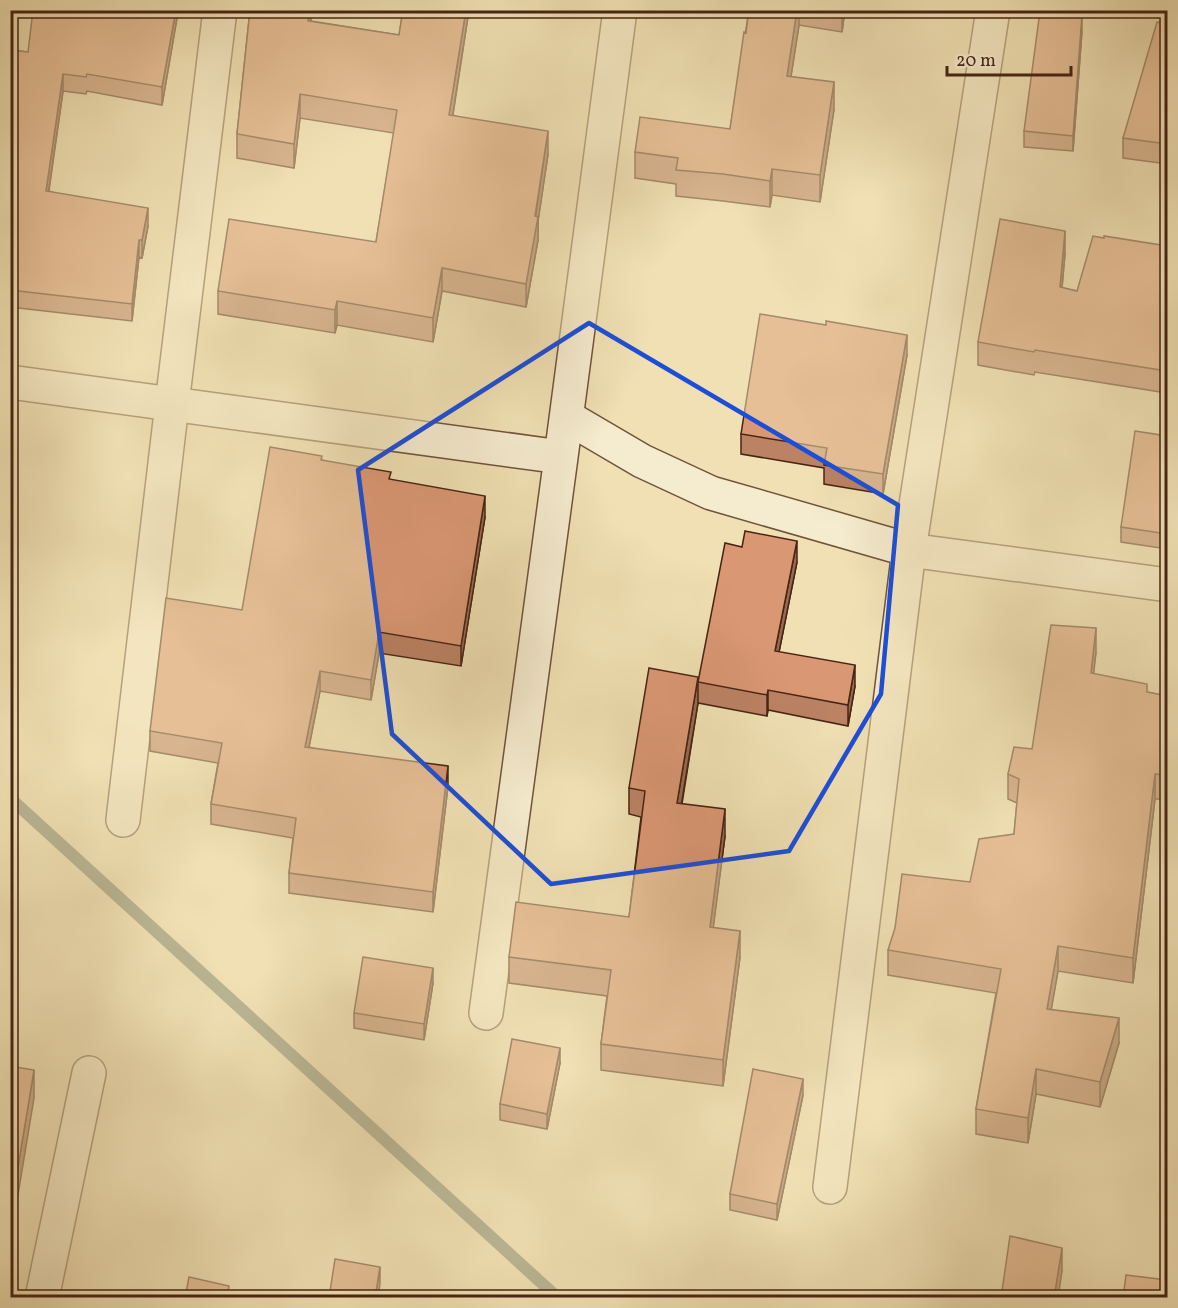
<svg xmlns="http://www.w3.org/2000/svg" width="1178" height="1308" font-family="Vollkorn,serif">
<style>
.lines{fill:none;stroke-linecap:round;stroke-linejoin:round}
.stream{stroke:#79806d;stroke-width:12}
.minor-casing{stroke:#71533c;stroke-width:36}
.minor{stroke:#f5ebce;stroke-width:33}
.wall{fill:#bb8264;stroke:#472414;stroke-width:1.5}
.shaded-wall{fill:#996a51;stroke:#472414;stroke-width:1.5}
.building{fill:#da9774;stroke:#472414;stroke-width:1.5}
.marked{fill:none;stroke:#1d4ed8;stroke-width:4.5;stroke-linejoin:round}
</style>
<rect width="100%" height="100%" fill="#f0e0b3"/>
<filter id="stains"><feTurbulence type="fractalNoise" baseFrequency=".00333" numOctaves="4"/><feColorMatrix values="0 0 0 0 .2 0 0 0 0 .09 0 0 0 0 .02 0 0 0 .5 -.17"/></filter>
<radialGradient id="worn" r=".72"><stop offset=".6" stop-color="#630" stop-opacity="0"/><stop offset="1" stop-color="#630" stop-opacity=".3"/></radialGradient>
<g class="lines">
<path class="stream" d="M10,798L558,1298"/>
<g class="minor-casing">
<path id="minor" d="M10,382L561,457
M567,417L642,461L711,493L909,550L1168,585
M123,820L172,404L220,10
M486,1013L561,457L620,10
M830,1187L909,550L993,10
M42,1298L89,1073"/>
</g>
<use href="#minor" class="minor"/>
</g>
<path class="wall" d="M177,10V18L162,105L87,91L86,94L63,91L49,191L148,226L142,258L139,257L132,321L10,307V50L28,52Z
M250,10H312L311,21L399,35L403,10H469L453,115L548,154L538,221V240L526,307L442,291L433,342L337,325L335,333L218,314V291L376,242L394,133L300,118L294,168L237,158V134Z
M749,10H845L842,32L799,25L791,76L834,109L820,202L772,195L770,207L723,201L676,196V184L635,178V152L730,129Z
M1167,24V164L1123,158V138Z
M1082,31L1073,151L1024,147V131Z
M1167,246V393L1035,372L1034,375L978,365V342L1065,253L1062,288L1077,291Z
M907,355L883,494L824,484V468L741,454V434Z
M1167,436V549L1121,542V527Z
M322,460L391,480L485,517L461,666L379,653L371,700L320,691L309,747L448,786L433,912L289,893V873L293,838L211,824V804L218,763L150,751V731L242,610Z
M797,562L779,652L855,686L848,726L768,710L767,716L698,703L682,804L725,836L713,927L740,957L723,1086L601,1070V1044L607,996L509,983V957L629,917L641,817L629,814V788L698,680Z
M1096,652L1093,674L1147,692L1167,696V799H1155L1133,983L1058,971L1051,1009L1119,1043L1100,1107L1036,1094L1028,1143L976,1134V1109L996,993L888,975V950L970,882L1014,834L1017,803L1008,799V774L1032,749Z
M433,983L424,1040L354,1028V1013Z
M560,1063L547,1129L500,1120V1104Z
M803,1095L777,1220L730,1210V1194Z"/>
<path class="shaded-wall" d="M176,10H177V18L162,105V87Z
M310,10H312L308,44V21Z
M466,10H469L449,138V115Z
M797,10H799V25L787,102V76Z
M842,10H845L842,32Z
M1082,15V31L1073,151V136Z
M63,74V91L46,208V191Z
M834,82V109L820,202V175Z
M300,94V118L294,168V144Z
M548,131V154L538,221V240L526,307V284Z
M772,169V195L770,207V181Z
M148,208V226L142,258V240Z
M1065,231V253L1060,310V287Z
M139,240V257L132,321V304Z
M442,268V291L433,342V318Z
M337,301V325L335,333V310Z
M907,335V355L883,494V474Z
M485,496V517L461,666V646Z
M797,541V562L775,672V651Z
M1096,628V652L1091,698V673Z
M379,632V653L371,700V680Z
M855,665V686L848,726V705Z
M320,671V691L305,767V747Z
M698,677V703L677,830V803Z
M768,690V710L767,716V695Z
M448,766V786L433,912V892Z
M1155,774V799L1133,983V958Z
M725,809V836L710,953V927Z
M740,931V957L723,1086V1060Z
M1058,946V971L1047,1034V1009Z
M433,968V983L424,1040V1024Z
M1119,1018V1043L1100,1107V1082Z
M560,1048V1063L547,1129V1114Z
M1036,1069V1094L1028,1143V1118Z
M34,1070V1098L10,1243V1215Z
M803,1079V1095L777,1220V1204Z
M1062,1248V1271L1058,1298H1054Z
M380,1267V1283L378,1298H375Z"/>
<path class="building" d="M33,10H176L162,87L87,74L86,77L63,74L46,191L148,208L142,240H139L132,304L10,290V50L28,52Z
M250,10H310L308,21L399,35L403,10H466L449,115L548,131L535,216L538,217L526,284L442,268L433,318L337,301L335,310L218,291L229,219L376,242L397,110L300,94L294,144L237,134Z
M749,10H797L787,76L834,82L820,175L772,169L770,181L723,174L676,170L678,158L635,152L640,117L730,129L744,32L746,33Z
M1040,11L1082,15L1073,136L1024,131Z
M1157,22L1167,24V144L1123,138Z
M1000,219L1065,231L1060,287L1077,291L1093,236L1104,238V236L1167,246V371L1035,350L1034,352L978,342Z
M760,314L826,325V321L907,335L883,474L824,465L827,448L741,434Z
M1135,431L1167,436V534L1121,527Z
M270,447L322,456L321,460L391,472L389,479L485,496L461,646L379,632L371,680L320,671L305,747L448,766L433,892L289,873L296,818L211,804L222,743L150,731L166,598L242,610Z
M745,531L797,541L775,651L855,665L848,705L768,690L767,695L698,682L725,543L742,547Z
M1051,625L1096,628L1091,673L1147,684V692L1167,696V775L1155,774L1133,958L1058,946L1047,1009L1119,1018L1100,1082L1036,1069L1028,1118L976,1109L1001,969L888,950L895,928L902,874L970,882L979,839L1014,834L1019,779L1008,774L1014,747L1032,749Z
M649,668L698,677L677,803L725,809L710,927L740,931L723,1060L601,1044L611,970L509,957L516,902L629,917L645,791L629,788Z
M363,957L433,968L424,1024L354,1013Z
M512,1039L560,1048L547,1114L500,1104Z
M10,1066L34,1070L10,1215Z
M753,1069L803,1079L777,1204L730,1194Z
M1010,1236L1062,1248L1054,1298H1001Z
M335,1259L380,1267L375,1298H329Z
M1126,1275L1167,1280V1298H1123Z
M189,1277L229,1286L227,1298H185Z"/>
<path d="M0 0H1178V1308H0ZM589,323L898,505L881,694L789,851L551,884L392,734L358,470Z" fill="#f0e0b3" fill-opacity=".55" fill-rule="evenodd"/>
<path class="marked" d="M589,323L898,505L881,694L789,851L551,884L392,734L358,470Z"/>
<rect width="1178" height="1308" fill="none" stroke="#f0e0b3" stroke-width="36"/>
<rect x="12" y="12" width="1154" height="1284" fill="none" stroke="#472414" stroke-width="3"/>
<rect x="18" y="18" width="1142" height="1272" fill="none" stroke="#472414" stroke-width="1.5"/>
<path d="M947 66v9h124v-9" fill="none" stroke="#472414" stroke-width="3"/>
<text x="956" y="66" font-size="18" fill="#472414" stroke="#f5ebce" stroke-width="4.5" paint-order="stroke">20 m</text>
<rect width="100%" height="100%" filter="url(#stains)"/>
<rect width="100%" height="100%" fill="url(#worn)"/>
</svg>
